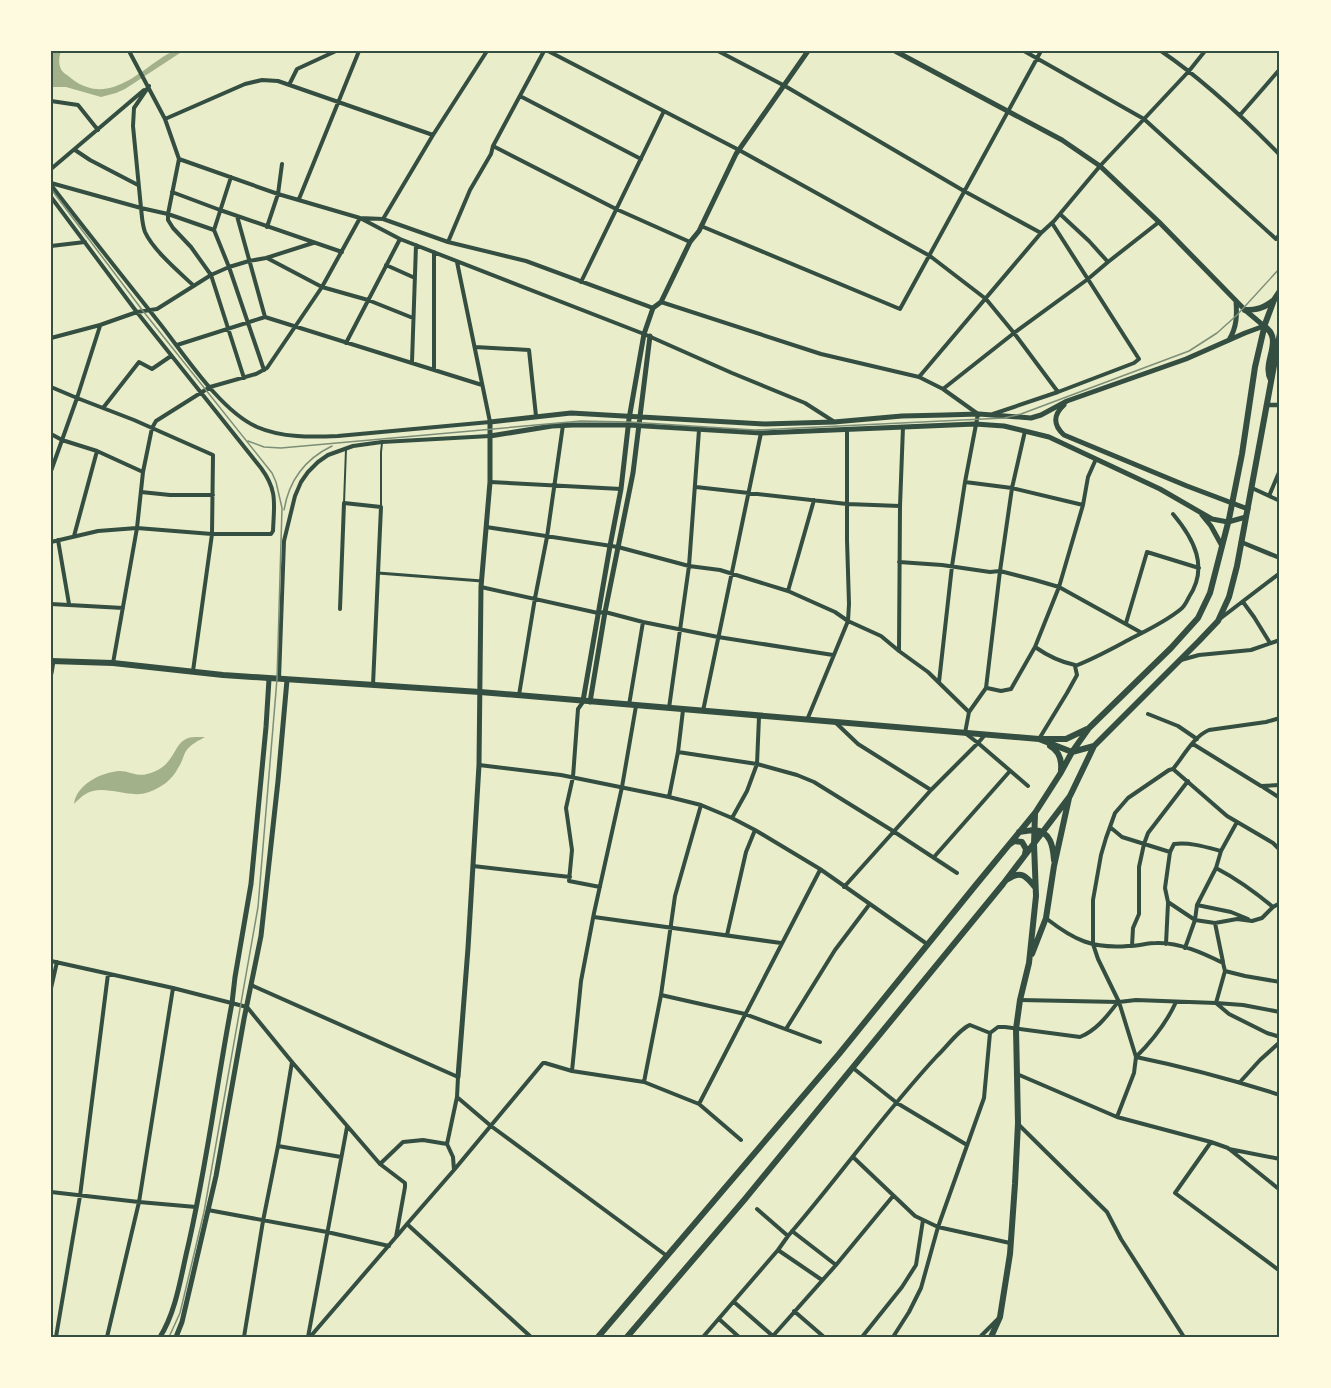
<svg xmlns="http://www.w3.org/2000/svg" width="1331" height="1388" font-family="'Open Sans',sans-serif">
<style>
.water{fill:#a3b18a}
.lines{fill:none;stroke-linecap:round;stroke-linejoin:round}
.service{stroke:#344e41;stroke-width:2}
.pedestrian{stroke:#344e41;stroke-width:3}
.minor{stroke:#344e41;stroke-width:4}
.tertiary{stroke:#344e41;stroke-width:4.5}
.secondary{stroke:#344e41;stroke-width:5}
.primary{stroke:#344e41;stroke-width:6}
.tram{stroke:#7c8e77;stroke-width:1.5}
.neatline{fill:none;stroke:#344e41;stroke-width:2}
</style>
<rect width="100%" height="100%" fill="#e9edc9"/>
<path class="water" d="M51,51H61C58,60 58,70 67,75C73,80 80,85 87,87C111,96 136,76 154,63C166,55 169,51 183,51L125,89L116,93L101,97L66,87H51Z
M197,737H205C198,741 191,744 186,751C183,756 182,763 178,768C173,779 161,788 149,792C128,800 104,782 84,795C81,797 77,801 74,804C76,785 101,772 120,771C129,771 137,777 147,774C156,772 165,767 170,759C176,751 178,742 188,738C191,737 194,737 197,737Z"/>
<g class="lines">
<path class="service" d="M344,503L346,449
M381,507V452L382,443"/>
<path class="pedestrian" d="M378,573L482,581"/>
<path class="minor" d="M129,51L165,119L179,159L168,214V220L173,228L191,247L211,275L244,378
M548,51L739,150L930,256L986,299L1014,333L1058,392
M718,51L785,86L964,191L1041,233
M1024,51L1144,119L1276,239L1280,234
M1161,51C1205,81 1243,117 1280,155
M1279,51L1280,52
M289,85L297,69L336,51
M149,86L134,108L133,126L141,208L168,214L214,230
M520,96L641,159
M51,101L78,105L98,130
M1240,115L1280,69
M165,119L245,84L262,80L278,81L433,135
M493,146L616,209L690,242
M75,150L90,160L138,185
M179,159L278,194L360,218L383,219L448,242L526,261L653,308
M51,169L144,90
M231,177L214,230L229,267L264,370
M51,183L141,208C142,216 142,224 145,232C153,250 179,272 194,286
M51,185C87,232 124,278 161,325C186,357 221,411 257,427C282,438 312,437 338,436L490,422L457,262
M172,192L220,210L342,252
M51,197L136,311L261,468C278,491 274,504 273,531L271,534H212L137,528L98,531L51,542
M299,199L359,51
M1060,214L1089,241L1108,262
M237,216L265,317L482,385
M383,219L433,135L487,51
M701,226L900,309L1041,51
M267,227L278,194L282,164
M448,242L470,190L491,154L493,146L544,51
M51,246L85,242
M267,258L322,287L368,300L413,318
M386,265L415,278
M581,282L664,111
M661,302L821,354L919,377L943,389L978,414L965,482L952,566L939,682
M51,338L100,325L137,312L157,309L211,275L229,267L249,261L266,258L313,243
M346,343L400,239
M177,345L265,317
M475,347L529,350L536,416
M412,362L416,245
M434,370V252
M919,377L1041,233L1054,221L1100,166L1189,71L1205,51
M51,387L77,398L134,420L213,455L212,534L193,671
M943,389L1014,333L1088,279L1108,262L1159,222
M103,408L139,362L152,369L171,356
M993,414L1058,392L1134,363L1139,359L1052,223
M1025,431L1012,488L1000,571L986,688L969,712L965,733L978,743L1028,786
M51,434L62,440L97,451L143,472
M51,471L77,398L100,326
M490,482L621,489
M965,482L1012,488L1083,505
M696,487L847,504L900,506
M1252,488L1280,501
M141,492L170,495H213
M1269,496L1280,470
M486,527L618,547L689,566L720,570L788,591L835,612L848,621L881,636L899,651L928,672L969,712
M74,536L97,451
M58,540L69,604
M899,562L942,565L990,572L1000,571L1035,580L1059,587L1142,633
M481,587L598,613L605,612L643,622L718,637L833,655
M788,591L814,500
M1243,602L1254,617L1270,643
M51,604L123,608
M340,609L344,503L381,507L373,685
M1221,618L1280,573
M1126,623L1147,552L1199,568
M1035,647C1048,656 1060,662 1075,665
M899,650L900,506L903,427
M1181,660L1199,655L1251,650L1280,640
M113,663L137,528L143,472L152,428L156,421L210,387L256,374L267,368L322,287L360,218L400,239L644,334L732,373L805,403L833,421
M279,679L284,541L295,496L301,482L308,472L318,462L328,455L353,446L382,442L490,436
M987,688L1001,691L1011,689L1035,647L1059,587L1083,505L1088,477L1096,459
M519,695L535,598L547,537L563,425
M583,702L578,709L573,777L566,808L572,850L569,881L600,887
M629,705L643,622
M669,708L689,566L699,430
M703,711L761,433
M1148,714L1178,726L1197,739
M807,720L848,621L849,604L847,540V429
M836,723L858,744L931,790
M1039,739L1067,693L1077,675L1075,666C1096,658 1115,647 1134,637C1148,630 1169,619 1181,609C1185,606 1187,601 1189,597C1209,567 1194,539 1173,514
M1193,744L1261,786L1280,785
M678,752L757,764L797,775L814,782L893,831L957,873
M479,765L561,775L669,797L701,805L732,818L755,830L820,869L927,944
M1173,769L1227,816L1273,843L1280,850
M1263,787L1280,798
M669,797L678,752L683,710
M732,818L747,791L757,764L759,717
M1110,827L1122,837L1170,852L1165,888L1168,902L1195,920L1197,905L1216,868L1221,851L1237,822
M1170,852L1174,844C1190,842 1206,847 1221,851
M934,857L1010,771
M473,866L570,877
M1216,868C1237,879 1255,892 1273,907
M844,887L931,790L978,743L984,736
M1197,905L1231,912L1248,919
M594,917L781,943
M1047,919C1074,940 1093,949 1128,946C1138,946 1147,943 1156,943C1179,942 1203,953 1223,963L1225,971L1245,976L1280,982
M1215,923L1223,962
M727,935L746,852L755,830
M1166,944L1168,903
M1132,946L1133,928L1139,914V867L1144,844L1148,833L1188,781
M1185,948L1195,920L1215,923L1237,919L1252,921L1262,918L1273,907L1280,903
M51,961L173,988L247,1007L292,1062L380,1164L405,1183V1187L396,1237L310,1337
M1225,971L1216,1003L1243,1005L1280,1012
M251,985L458,1077L457,1097L447,1144
M51,988L57,962
M661,995L745,1014L820,1042
M1020,1000L1119,1002L1136,1000L1216,1003L1229,1014L1267,1033L1280,1037
M1176,1002C1166,1024 1153,1040 1136,1057C1185,1067 1233,1080 1280,1095
M786,1029L835,950L869,905
M853,1068L897,1103L967,1145
M572,1071L581,981L594,913L622,787L636,706
M1017,1074L1117,1117L1211,1142L1228,1148L1280,1190
M644,1082L661,995L675,896L701,805
M1240,1082L1260,1060L1280,1042
M457,1097L491,1126L667,1256
M699,1104L820,870
M1117,1117L1134,1073L1136,1057L1119,1002L1098,959L1093,944V900L1101,855L1106,838L1115,813L1128,798L1169,770L1173,769C1183,757 1194,736 1209,730L1266,722L1280,718
M1018,1124L1107,1212L1121,1239L1184,1337
M1211,1142L1175,1193L1280,1271
M278,1146L341,1157
M1229,1149L1280,1159
M853,1157L915,1216L938,1227L1010,1243
M380,1164L403,1142L423,1140L447,1144L453,1157L454,1170
M51,1192L139,1202L196,1207
M757,1209L788,1236
M208,1210L327,1232L389,1246
M407,1224L454,1170L543,1063H545L572,1071L644,1082L699,1104L741,1140
M792,1231L836,1265
M397,1236L407,1224L531,1337
M778,1250L822,1280
M734,1302L774,1337
M794,1311L824,1337
M719,1319L739,1337
M56,1337L80,1196L108,974
M107,1337L139,1202L173,988
M244,1337L263,1221L278,1146L292,1062
M308,1337L347,1127
M703,1337L778,1250L788,1236C839,1177 884,1113 937,1056C946,1048 959,1029 970,1025L990,1033
M772,1337L836,1265L893,1196
M862,1337L902,1287L916,1265L923,1220
M893,1337L909,1312L921,1288L938,1227L984,1098L990,1033L998,1027H1005L1080,1037C1097,1030 1107,1016 1118,1002
M980,1337L997,1320"/>
<path class="tertiary" d="M1266,405H1280
M1241,542L1280,558"/>
<path class="secondary" d="M895,51L1062,140L1100,166L1159,222L1245,310L1264,326
M1229,340C1237,327 1237,315 1236,301
M1064,405C1053,415 1053,425 1064,435L1187,486L1248,509
M490,436L552,426L573,425H629L761,433L975,424L1004,426L1049,437L1160,489L1212,519L1228,522L1246,517
M1202,515L1211,526L1222,546
M51,673L53,661
M583,701L610,546L621,489L629,419L644,334L653,308L661,302L690,242L699,231L736,154L808,51
M590,702L605,612L633,473L650,336
M458,1077L468,948L479,765L481,587L490,482V422L571,413L765,424L834,422L902,416L945,415L979,414L1031,418L1041,415L1067,401L1186,359L1245,333L1264,326
M160,1337C175,1313 180,1282 186,1255C206,1172 216,1087 232,1003L235,977L251,884L266,727L269,679
M176,1337L182,1322L216,1176L244,1019L261,936L278,781L287,680"/>
<path class="primary" d="M1245,310C1257,310 1264,308 1274,300
M1264,326C1285,340 1261,362 1271,380
M51,661L113,663L223,675L480,692L1039,739L1072,752L1094,746
M1042,739H1066L1087,729
M1050,746C1059,751 1062,759 1061,770
M1019,832C1024,832 1030,830 1034,830C1051,831 1053,847 1054,860
M1010,844L1014,841L1022,842L1026,849L1025,854
M1008,879C1021,870 1026,876 1035,887
M1032,954L1046,918L1054,866L1069,798
M598,1337L839,1054L975,886L1035,813L1060,774L1072,752L1089,728L1171,648L1198,618L1210,593L1229,519L1242,454L1255,367L1265,324L1274,300L1280,291
M627,1337L745,1199L1003,884L1070,796L1094,746L1199,641L1218,621L1229,597L1237,566L1280,333
M991,1337L1000,1317L1010,1254L1015,1184L1018,1123L1016,1029L1020,1000L1029,963L1036,896L1034,844L1035,814"/>
<path class="tram" d="M51,189L143,311L272,473L276,482L282,508L277,679L258,907L204,1212L180,1313L169,1337
M248,441L264,447L281,448L581,421L629,422L755,430L1004,418L1021,414L1189,351L1217,333L1237,315L1280,268
M284,510C289,480 305,459 332,446"/>
</g>
<rect width="1331" height="1388" fill="none" stroke="#fefae0" stroke-width="105"/>
<rect x="52" y="52" width="1226" height="1284" class="neatline"/>
</svg>
